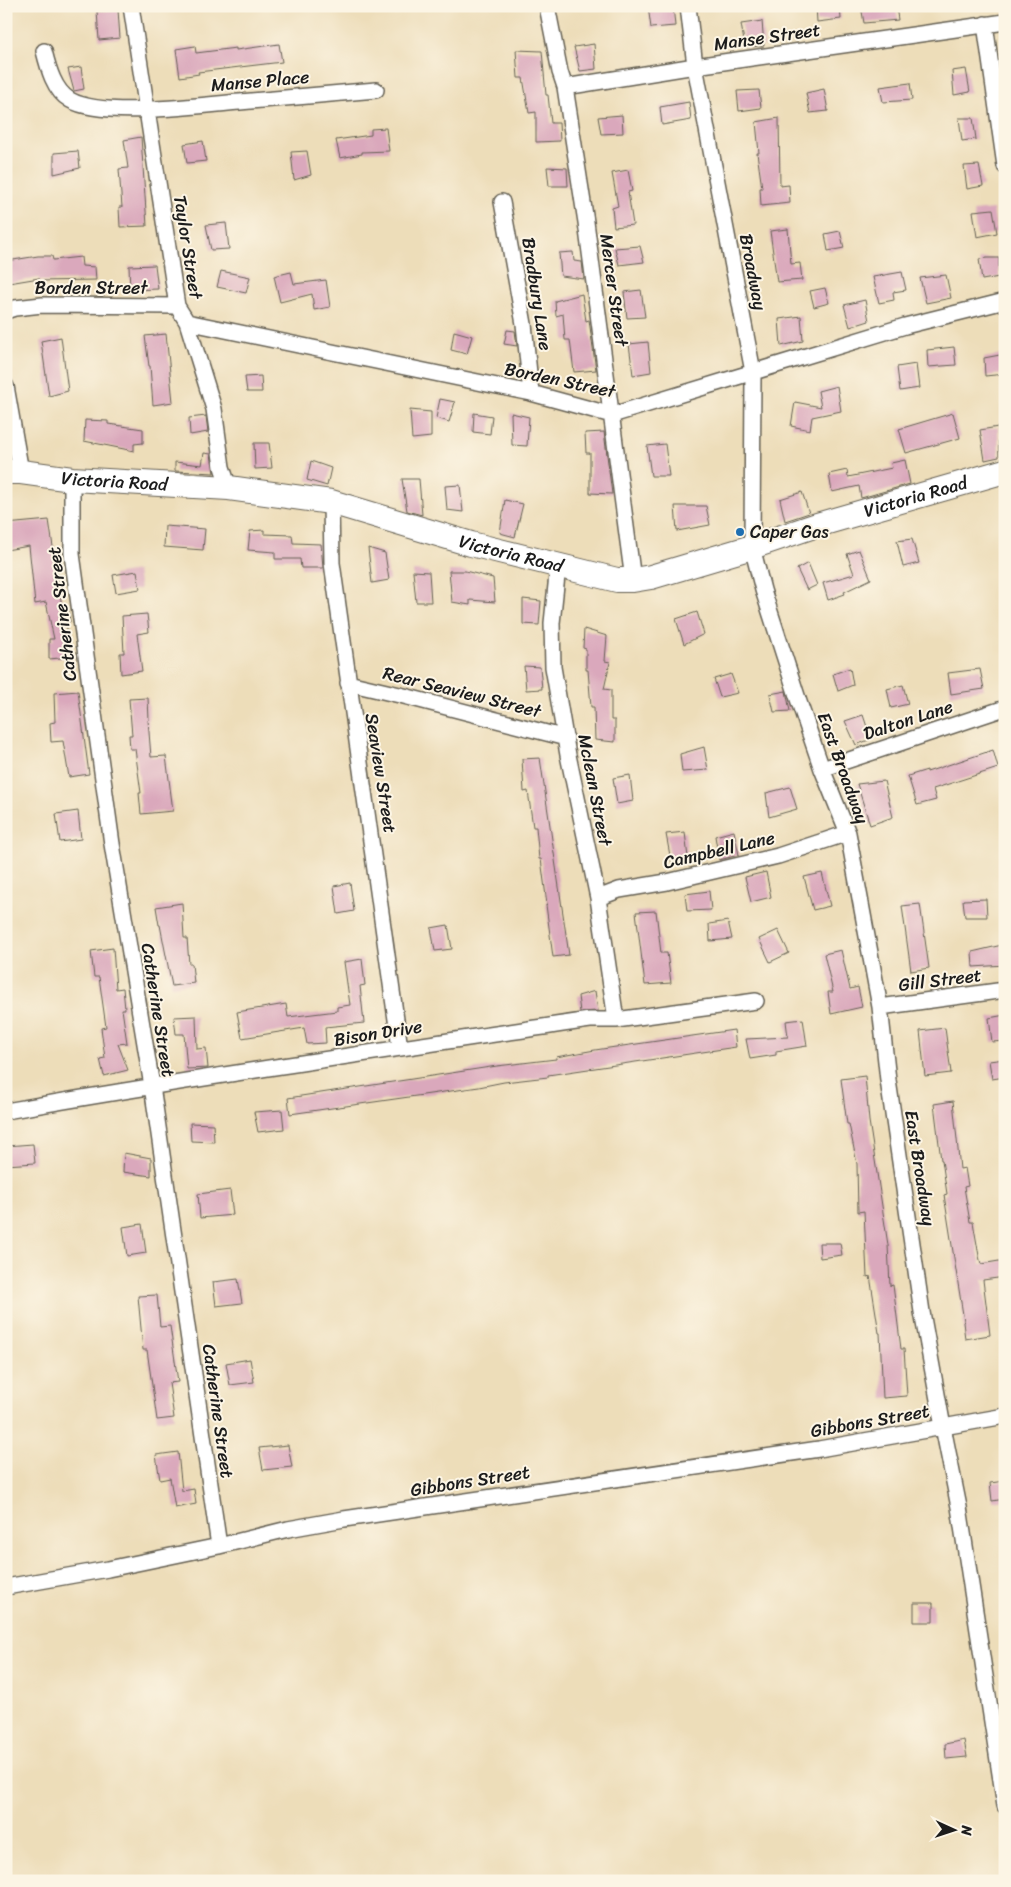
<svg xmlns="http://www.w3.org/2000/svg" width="1011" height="1887" font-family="Sriracha,sans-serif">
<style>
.building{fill:#daa8bc}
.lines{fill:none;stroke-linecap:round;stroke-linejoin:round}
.minor-casing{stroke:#656053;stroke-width:18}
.primary-casing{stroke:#656053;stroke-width:26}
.minor{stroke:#fff;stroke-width:15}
.primary{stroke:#fff;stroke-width:24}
.poi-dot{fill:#1f6fb2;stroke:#fcf5e5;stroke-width:2}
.labels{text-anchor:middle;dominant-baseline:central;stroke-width:4;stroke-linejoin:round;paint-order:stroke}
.street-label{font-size:18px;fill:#1c1c1c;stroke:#fcf5e5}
.poi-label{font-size:18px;fill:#1c1c1c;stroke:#fcf5e5;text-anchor:start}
</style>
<rect width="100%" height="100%" fill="#fcf5e5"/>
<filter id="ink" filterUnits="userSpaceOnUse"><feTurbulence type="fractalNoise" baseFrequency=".02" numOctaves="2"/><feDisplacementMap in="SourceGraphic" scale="10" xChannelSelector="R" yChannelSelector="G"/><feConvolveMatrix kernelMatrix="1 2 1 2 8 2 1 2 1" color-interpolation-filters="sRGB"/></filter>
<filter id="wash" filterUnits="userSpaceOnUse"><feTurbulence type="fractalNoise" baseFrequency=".0096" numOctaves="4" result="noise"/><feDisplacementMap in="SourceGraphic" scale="20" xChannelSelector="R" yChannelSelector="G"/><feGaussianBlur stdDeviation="1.12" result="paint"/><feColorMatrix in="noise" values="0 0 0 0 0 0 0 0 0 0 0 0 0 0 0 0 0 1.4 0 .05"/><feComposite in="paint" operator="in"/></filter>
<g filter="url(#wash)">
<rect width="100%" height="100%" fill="#edddb9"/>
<g id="blocks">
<path class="building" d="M648,6H673L675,26L651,28Z
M816,6H840L841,19L817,22Z
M861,6H896L898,20L864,23Z
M118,10L120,38L99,40L97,11Z
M762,21L764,46L745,47L741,24Z
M279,44L282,62L198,72L199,74L180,77L176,49L195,46L196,53L236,48V50Z
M594,44L596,69L580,71L574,47Z
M516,50L542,51L546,95H548L551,123H559L560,141L536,142V112L529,113L523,78H518Z
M81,67L84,89L74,91L68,69Z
M966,69L970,92L954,95L952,71Z
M910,83L912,100L883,102L880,87Z
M824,89L828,111L810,113L806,93Z
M759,90L761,108L739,111L737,91Z
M689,102L691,120L662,125L660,107Z
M622,115L623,133L601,134L598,117Z
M779,118L780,186L789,185L790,203L761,206L760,188H762L757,153H759L756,122Z
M959,118H973L976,139L962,141Z
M386,128L389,151L362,152V154L340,158L336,140L371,135V129Z
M141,137L147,226L120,227L119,207H122L119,169L128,168L124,140Z
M203,141L206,161L187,163L184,144Z
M78,151L80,168L54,174V153Z
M307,151L311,175L294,180L291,152Z
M979,165L983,186L967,189L964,166Z
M547,167L567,168L568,186H549Z
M628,170L632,191L628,192L633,225L614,227L612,208L618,206L612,173Z
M993,209L997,233L977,237L973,211Z
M226,223L229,249L211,250L206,225Z
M788,229L791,264L800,263L802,280L777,282L770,231Z
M840,231L844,248L828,251L825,234Z
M640,246L644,262L619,265L615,248Z
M573,252L574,261L582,262L584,279L561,276L559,253Z
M38,256H52L53,260L81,257L82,266L95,267L96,280L39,281V278L9,283L7,261Z
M987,258H999V277L982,280L979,259Z
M155,265L158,289L130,290L129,266Z
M221,271L250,277L246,293L217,287Z
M291,272L294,284L326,280L330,307L314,310L312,294L280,302L274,276Z
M902,272L906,290L893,292L894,300L879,303L873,277Z
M946,275L951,298L926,303L920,278Z
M825,288L829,303L814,307L810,291Z
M641,290L645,317L627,318L624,292Z
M582,294L586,321L589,320L596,370L574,372L570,340H565L563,314L556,316L555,301Z
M865,300L869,321L850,327L844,305Z
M801,316L803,341L781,346L779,319Z
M507,330L515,331L517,346L504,344Z
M454,331L472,336L467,354L451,350Z
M166,334L173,402L153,405L150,366H149L145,336Z
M61,337L68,391L49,396L41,341Z
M648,342L651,372L633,375L629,344Z
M954,347L956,365L928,367L927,350Z
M1005,354V374L985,376L984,358Z
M916,364L919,388L900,391L897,367Z
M261,376L262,392H247L245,377Z
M837,386L841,411L812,417L810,430L791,426L795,402L821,407L818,391Z
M440,399L455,402L449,422L436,418Z
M410,410L431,412V437L412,439Z
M474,413L492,416L490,434L473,432Z
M511,413L529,417L527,446L512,445Z
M953,413L960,438L906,453L899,429Z
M206,416L208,432L190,435L189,418Z
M85,420L108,421V424L143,429V443L134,444V451L84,441Z
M998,427L999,457L985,460L980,430Z
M604,432L612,494L590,493V453H586L585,433Z
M254,443H269L272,468L255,469Z
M665,444L669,476H651L647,446Z
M204,453L211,454L214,473L175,471V462L202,465Z
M905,460L910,484L861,498L859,486L832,492L829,474L847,470L848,477L892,468L891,463Z
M311,461L331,468L327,486L307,480Z
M402,479H419L422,515L407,511Z
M460,485L463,512L447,510L445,486Z
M802,492L809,513L785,521L780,499Z
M505,500L523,504L515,537L500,533Z
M675,506H706L710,525L677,531Z
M49,520L62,607L68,606L70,622H66L71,657L49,659V639H54L46,602L35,604L29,546L6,550V524Z
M165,526L205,529L203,550L164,547Z
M264,530V534L292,535L293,543L321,544L323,568H301L300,559H275V552L248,550L250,531Z
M912,539L919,563L903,567L897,541Z
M368,548L385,553L389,580L372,583Z
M859,550L871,579L844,592L845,594L828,600L823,583L854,574L847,554Z
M808,563L817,585L807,590L797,569Z
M137,571L140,589L116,593L113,575Z
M413,571L429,572L431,602H416Z
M449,571H465L493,578L495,602L470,600V605L452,602Z
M523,599L541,601L539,625L523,624Z
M697,612L704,634L684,644L676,619Z
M147,614L149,632L137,634L142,671L121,674L120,653H124L122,616Z
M584,629L607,636L605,661L610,662L604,689L611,690V720H615V742L595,740L594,707H591L588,670H586V649L583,648Z
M524,666L540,667L542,689L526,690Z
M850,668L853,685L838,691L833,674Z
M980,669L984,689L951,694L948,673Z
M731,674L738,693L720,697L714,679Z
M903,685L908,704L891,708L887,689Z
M78,691L89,774L69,777L63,741L51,742L50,723L55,722L54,693Z
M786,691L790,711L774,712L770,694Z
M148,698L149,720H148L151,757L166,756L173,811L141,814L139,793H141L135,749H130L129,735H132L129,699Z
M863,715L871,739L856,745L845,721Z
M704,747L708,770L682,772L680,754Z
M993,750L998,768L933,789L936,800L917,805L908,776L927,770V772Z
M540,758L569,955L553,957L546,905L547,904L541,859H539L536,827H533L528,791L524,792L522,759Z
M630,775L633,801L617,804L613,778Z
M884,781L893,817L870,825L857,784Z
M790,787L797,809L769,817L766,793Z
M78,811L81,839L60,842L56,814Z
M734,831L739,855L719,860L715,836Z
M685,832L688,858L671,861L666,834Z
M766,872L771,897L751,902L745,877Z
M822,873L830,906L813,910L804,877Z
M350,883L354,911L338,914L334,886Z
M709,891L711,910L687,911L685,894Z
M986,899L987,917H965L963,900Z
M182,903L184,938H187L189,964H192L194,983L172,986L160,925H159L156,907Z
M920,904L929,968L911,971L902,906Z
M656,911L661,953H667L671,983L645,985L636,912Z
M728,921L732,939L710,941L709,924Z
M448,925L452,949L435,951L431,928Z
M778,930L789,953L770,962L759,939Z
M1002,945L1005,965L973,967L972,952Z
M113,948L116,989L123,988L125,1009H122L127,1043L118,1044L128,1070L104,1076L100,1059L105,1058L101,1028L106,1027L99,977H94L91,951Z
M841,950L850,989L858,987L862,1007L831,1014L828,992H833L824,954Z
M362,959L365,985L360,986L364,1023L325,1027L326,1043L307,1044L304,1028L242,1038L237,1012L286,1004L288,1017L337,1011V1007L350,1005L344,962Z
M595,991L598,1011L580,1012L578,996Z
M1005,1015V1041L992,1042L989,1018Z
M196,1016L197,1049L206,1048L208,1068L187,1069L184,1034H176L174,1017Z
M803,1019L807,1046L776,1051V1055L750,1059L746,1039L788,1037L786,1021Z
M945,1028L951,1073L925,1076L920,1031Z
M734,1030L736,1047L548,1075V1077L504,1082L479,1087L290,1114L288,1098L497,1066L556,1059V1057L595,1050Z
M1005,1059V1077L992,1079L989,1061Z
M865,1076L869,1121L888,1245L890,1286L893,1285L901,1349H904L907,1396L883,1398L880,1333H879L870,1276L867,1277L864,1211L858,1212L857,1164L849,1124H847L841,1079Z
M953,1101L960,1169L965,1168L968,1186L964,1187L970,1222H973L979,1256L981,1264L1005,1260V1277L983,1280L990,1335L965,1339L963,1322L964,1321L944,1195L947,1194L942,1160H941L934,1104Z
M282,1110L284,1129L258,1132L254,1112Z
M190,1123L213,1124L214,1142L191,1141Z
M33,1144L35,1163L6,1165V1146Z
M124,1153L151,1158V1176L123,1172Z
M230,1190L233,1215L200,1218L198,1194Z
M142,1224L146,1253L127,1256L123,1227Z
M819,1243H840L842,1255L820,1258Z
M238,1279L242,1303L216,1306L213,1282Z
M157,1295L160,1327L170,1326L178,1382L169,1383L174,1418L157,1420L147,1350H143L138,1296Z
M250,1359L254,1382L230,1385L226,1363Z
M288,1445L292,1467L263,1470L259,1448Z
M178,1452L182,1491L194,1489L196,1504L175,1508L170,1478L160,1480L156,1455Z
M1005,1481V1499L992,1501L990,1483Z
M914,1603H933V1622H914Z
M964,1740L967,1757L946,1759L945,1744Z"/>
</g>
</g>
<g filter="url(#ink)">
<use href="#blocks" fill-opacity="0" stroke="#656053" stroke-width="1"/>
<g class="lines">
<g class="minor-casing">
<path id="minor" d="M131,6L177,306L187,322L214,409L222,467L229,488
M547,6L560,72L565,87L586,222L633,580
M688,6L695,66L753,372L752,547L763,590L798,699L822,769L848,833L880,1007L888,1080L922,1312L943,1427L959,1507L1005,1806
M985,24L1005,166
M44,51C48,67 54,91 70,100C103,119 200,105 240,102C285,98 331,94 376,90
M565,87L695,66L1005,22
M502,202L524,324L531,393
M6,311L15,308L42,305L177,306
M187,322L531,393L612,415L905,326L1005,301
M6,386L21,472
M72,479V554L112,844L152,1086L219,1546
M331,502L332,563L400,1048
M558,566L552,623L553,667L568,755L598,898L616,1020
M348,683L404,696L566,738
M822,769L1005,708
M598,898L619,890L667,882L778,856L848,833
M880,1007L1005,990
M6,1111C200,1077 395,1049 590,1020H616L756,1001
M6,1587L108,1569L219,1546L288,1529L344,1519L819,1449L1005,1416"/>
</g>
<g class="primary-casing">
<g id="primary">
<path id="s1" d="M6,472H21L72,479L229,488L331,502L471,544L617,580H633L651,577L752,547L817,525L1005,471"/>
</g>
</g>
<use href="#minor" class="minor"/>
<use href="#primary" class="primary"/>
</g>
</g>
<circle class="poi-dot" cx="740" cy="532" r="5"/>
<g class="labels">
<g class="street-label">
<text transform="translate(767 37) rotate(-8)">Manse Street</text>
<text transform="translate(260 81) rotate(-5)">Manse Place</text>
<text transform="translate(188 247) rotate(81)">Taylor Street</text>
<text transform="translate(753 272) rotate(79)">Broadway</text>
<text x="91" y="288">Borden Street</text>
<text transform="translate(614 290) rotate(82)">Mercer Street</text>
<text transform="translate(537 294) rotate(81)">Bradbury Lane</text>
<text transform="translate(560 380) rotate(12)">Borden Street</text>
<text stroke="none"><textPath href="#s1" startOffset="109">Victoria Road</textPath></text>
<text stroke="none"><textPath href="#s1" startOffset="934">Victoria Road</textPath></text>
<text stroke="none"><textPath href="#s1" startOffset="514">Victoria Road</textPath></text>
<text transform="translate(62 614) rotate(-97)">Catherine Street</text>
<text transform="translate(462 692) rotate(14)">Rear Seaview Street</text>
<text transform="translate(908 720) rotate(-18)">Dalton Lane</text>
<text transform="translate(843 768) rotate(70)">East Broadway</text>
<text transform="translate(381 773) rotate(81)">Seaview Street</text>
<text transform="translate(595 790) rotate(79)">Mclean Street</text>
<text transform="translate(719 850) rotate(-13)">Campbell Lane</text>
<text transform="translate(940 980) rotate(-7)">Gill Street</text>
<text transform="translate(158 1010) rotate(81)">Catherine Street</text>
<text transform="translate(378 1033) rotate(-9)">Bison Drive</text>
<text transform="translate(920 1168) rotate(81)">East Broadway</text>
<text transform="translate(218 1411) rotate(82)">Catherine Street</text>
<text transform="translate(870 1421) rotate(-10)">Gibbons Street</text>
<text transform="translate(470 1481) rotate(-9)">Gibbons Street</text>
</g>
<g class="poi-label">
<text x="750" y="532">Caper Gas</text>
</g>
</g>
<rect width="1011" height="1887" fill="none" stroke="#fcf5e5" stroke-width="25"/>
<g transform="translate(954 1830) rotate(93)" stroke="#fcf5e5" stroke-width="4" paint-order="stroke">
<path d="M0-4L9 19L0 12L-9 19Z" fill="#1c1c1c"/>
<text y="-8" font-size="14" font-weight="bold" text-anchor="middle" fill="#1c1c1c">N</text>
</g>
</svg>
